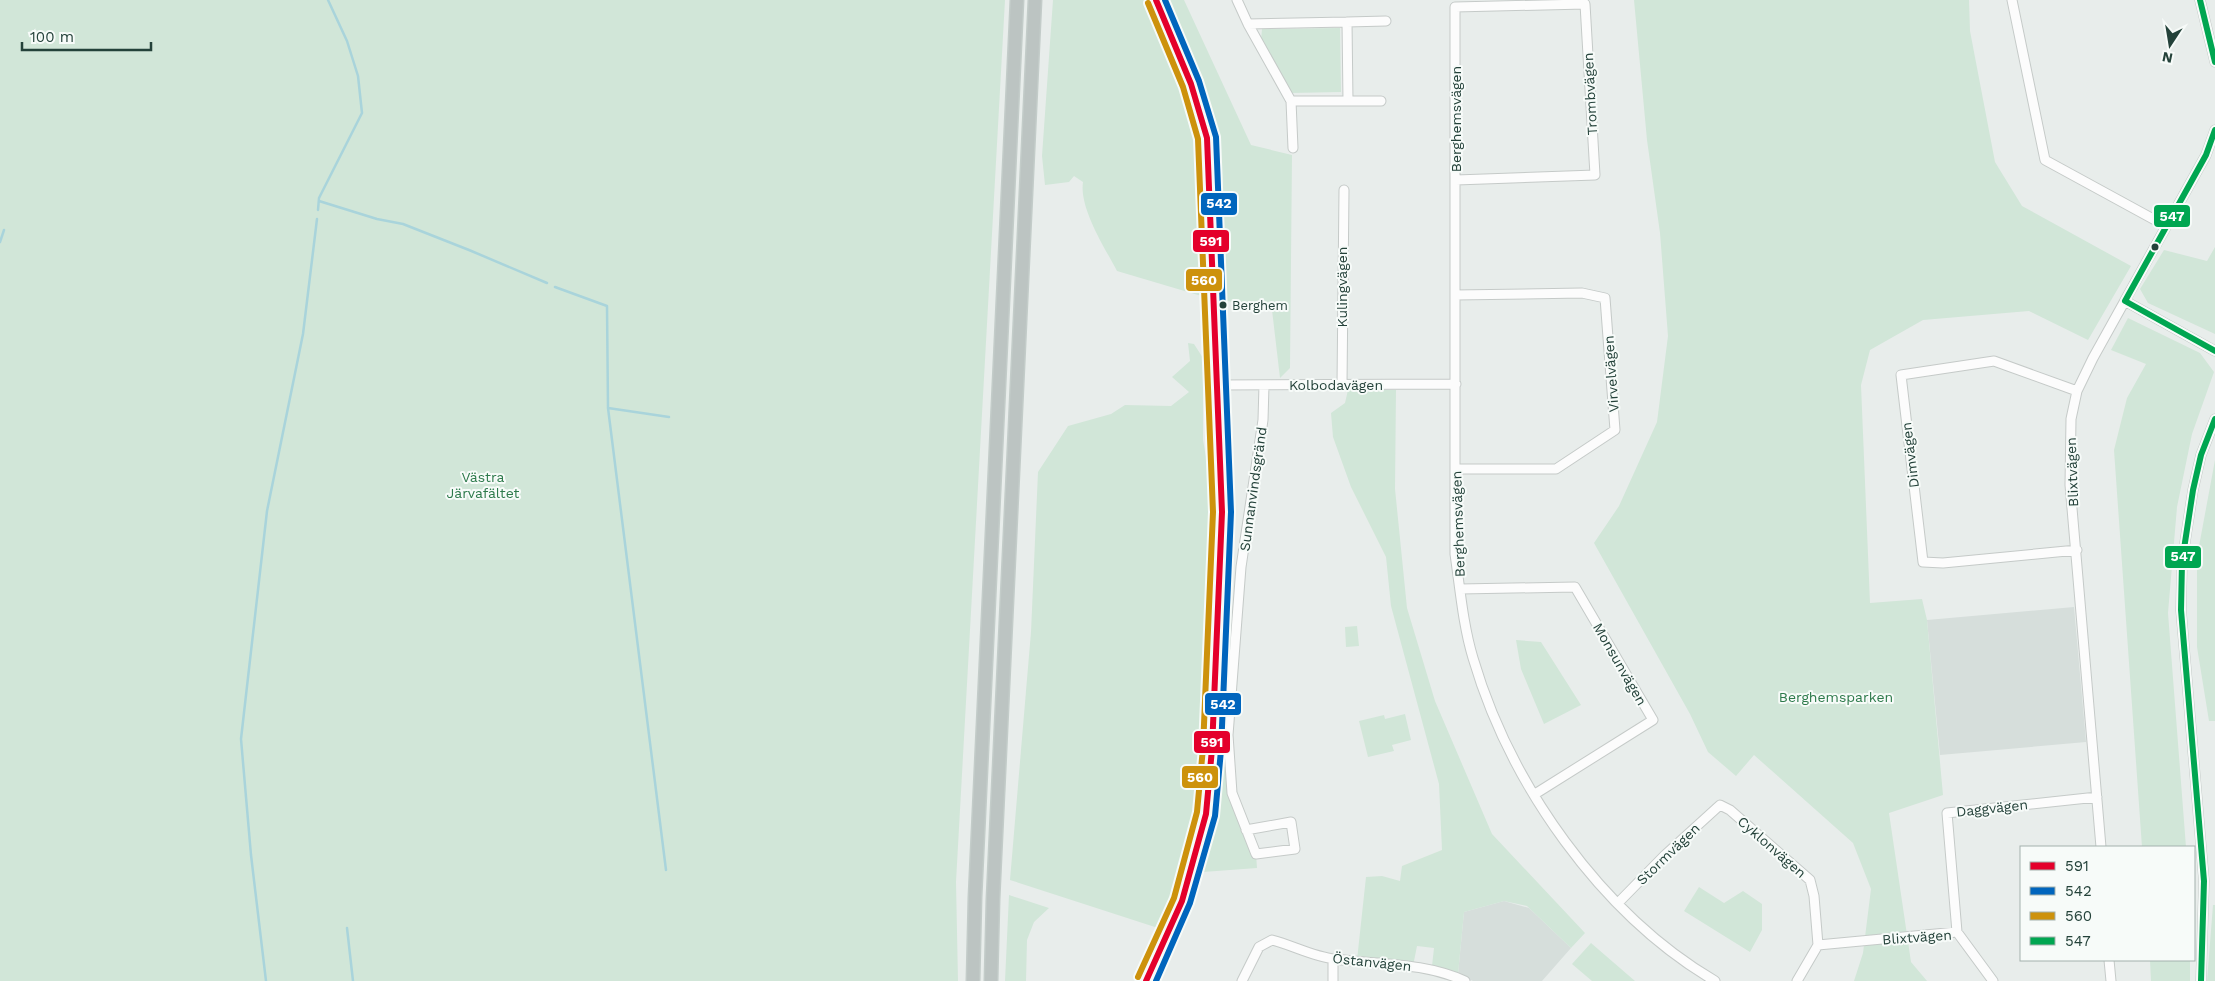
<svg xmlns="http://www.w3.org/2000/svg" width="2215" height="981" font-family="'Work Sans',sans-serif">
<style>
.built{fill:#d6dedb}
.green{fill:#d1e6d8}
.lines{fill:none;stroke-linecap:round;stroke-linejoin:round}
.stream{stroke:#a9d4db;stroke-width:2.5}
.minor-casing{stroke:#c5cac8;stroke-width:11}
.highway-casing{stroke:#c3ccc9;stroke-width:15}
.minor{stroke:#fcfcfc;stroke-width:9}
.highway{stroke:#bcc4c2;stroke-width:12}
.bus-1-casing{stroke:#f7fbf9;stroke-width:10}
.bus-2-casing{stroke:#f7fbf9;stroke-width:10}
.bus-3-casing{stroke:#f7fbf9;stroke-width:10}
.bus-4-casing{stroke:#f7fbf9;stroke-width:10}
.bus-1{stroke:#e4002b;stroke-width:6}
.bus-2{stroke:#0065bd;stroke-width:6}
.bus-3{stroke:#cd920c;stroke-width:6}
.bus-4{stroke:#00a651;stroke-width:6}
.bus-dot{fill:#24423a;stroke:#f7fbf9;stroke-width:2}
.labels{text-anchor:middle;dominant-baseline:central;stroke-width:4;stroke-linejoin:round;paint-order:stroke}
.bus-label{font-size:13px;fill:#24423a;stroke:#f7fbf9;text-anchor:start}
.street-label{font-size:14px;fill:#24423a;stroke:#f7fbf9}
.park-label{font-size:14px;fill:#2d7a4b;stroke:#f7fbf9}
.line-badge{stroke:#f7fbf9;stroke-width:2}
.badge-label{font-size:14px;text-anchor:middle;font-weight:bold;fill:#fff}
</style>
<rect width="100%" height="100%" fill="#e8edeb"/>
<path class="built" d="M2074,607L2086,742L1940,755L1927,620Z
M1504,901L1529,908L1571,948L1542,981H1473L1458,974L1464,912Z"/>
<path class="green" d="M0,0H1005L956,882L958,981H0Z
M1053,0H1184L1251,145L1292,155L1290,368L1280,378L1272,310L1198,295L1117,271C1105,248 1079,208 1083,182L1074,176L1069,182L1045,185L1042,156Z
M1634,0H1969L1970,31L1995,162L2022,206L2131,266L2088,340L2029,311L1923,320L1870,350L1861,385L1870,603L1922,599L1927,620L1943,795L1889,813L1911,962L1927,981H1854L1863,953L1871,889L1853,843L1754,755L1736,776L1708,752L1690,714L1594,543L1619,506L1657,422L1668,336L1660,233L1647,140Z
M1340,28L1341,92L1290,93L1261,40L1262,29Z
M2215,247V334L2148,303L2140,289L2164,250L2207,261Z
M2128,318L2200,353L2214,372L2192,434L2177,507L2168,613L2186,847H2142L2114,450L2127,398L2146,364L2111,350Z
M1188,343L1194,344L1203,358V440L1216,513L1213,605L1199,753L1196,807L1172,900L1158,928L1010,880L1031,632L1038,472L1068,426L1111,414L1125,405L1171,406L1189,392L1172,377L1190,361Z
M1348,390H1396L1395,489L1407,608L1435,701L1492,834L1585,933L1571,948L1527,906L1504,901L1464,912L1458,974L1432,966L1434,948L1417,946L1413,966L1357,960L1366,877L1382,876L1400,881L1402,866L1442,850L1439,784L1391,606L1386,557L1351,487L1333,437L1331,413L1345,403Z
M2215,460V721H2209L2197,647V557Z
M1357,626L1359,646L1346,647L1345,627Z
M1516,640L1541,642L1581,705L1544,724L1521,669Z
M1405,714L1411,740L1392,745L1394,751L1368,757L1359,721L1384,715L1385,719Z
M1230,766L1232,793L1256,854L1257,868L1203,872L1214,830L1220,767Z
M1699,887L1724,903L1743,891L1762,904V930L1750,952L1684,911Z
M1009,895L1049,908L1034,922L1027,940L1026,981H1005Z
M2213,905H2215V981H2207Z
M1591,943L1635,981H1592L1572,964Z
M2150,960H2190V981H2151Z"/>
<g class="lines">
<path class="stream" d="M319,201L377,219L403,224L469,250L547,283
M318,210L319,198L362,113L358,76L347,41L328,0
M0,242L4,230
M555,287L607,306L608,408L669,417
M608,408L666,870
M347,928L353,981
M266,981L251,855L241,739L267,511L303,334L317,219"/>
<g class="minor-casing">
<path id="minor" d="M1237,0L1248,24
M2012,0L2045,160L2166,226
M2200,0L2215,62
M1347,22L1386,21
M1291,101L1293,148
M1348,101L1347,22L1248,24L1291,101H1381
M1456,180L1595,175L1585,4L1455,7V554C1460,588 1463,625 1473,658C1510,784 1601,914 1715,981
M1455,295L1582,293L1605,298L1615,430L1556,469H1456
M2125,301L2215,351
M1216,385L1456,384
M1342,385L1344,190
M2077,391L1994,361L1901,375L1923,562L1943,563L2077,550
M1460,589L1575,587L1653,720L1535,794
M1246,830L1291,822L1295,849L1256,854L1232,793L1228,735L1241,567L1263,420L1264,385
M2101,847L2070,485L2071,419L2077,391L2093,358L2206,155L2215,130
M1618,903L1665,855L1720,805L1730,810L1810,880L1814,896L1818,945L1797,981
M1957,932L1947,813L2097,797
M1818,945L1957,932L1993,981
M2109,960L2111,981
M1146,981L1182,901L1192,865L1206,814L1212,749L1222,512L1207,138L1191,84L1156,0
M1242,981L1259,947L1272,940C1292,945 1314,957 1335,959C1379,965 1423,962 1465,981
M1333,981V959
M2201,981L2204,881L2181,610L2182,562L2193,490L2201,455L2215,419"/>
</g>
<g class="highway-casing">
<path id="highway" d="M973,981L975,897L1017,0
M991,981L993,899L1035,0"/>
</g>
<use href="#minor" class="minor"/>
<use href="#highway" class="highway"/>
<g class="bus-1-casing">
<path id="bus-1" d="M1146,981L1182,901L1206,814L1212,749L1222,512L1207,138L1191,84L1156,0"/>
</g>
<g class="bus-2-casing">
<path id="bus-2" d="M1156,981L1190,903L1215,816L1221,750L1231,512L1216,137L1199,81L1165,0"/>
</g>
<g class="bus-3-casing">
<path id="bus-3" d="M1138,977L1174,898L1197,812L1203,748L1213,512L1198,139L1183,87L1148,3"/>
</g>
<g class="bus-4-casing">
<path id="bus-4" d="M2200,0L2215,62
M2125,301L2206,155L2215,130
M2125,301L2215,351
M2201,981L2204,881L2181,610L2182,562L2193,490L2201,455L2215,419"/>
</g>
<use href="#bus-1" class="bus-1"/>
<use href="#bus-2" class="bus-2"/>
<use href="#bus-3" class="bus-3"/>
<use href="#bus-4" class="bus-4"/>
</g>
<g class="bus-dot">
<circle cx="2155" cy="247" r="4.5"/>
<circle cx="1223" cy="305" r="4.5"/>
</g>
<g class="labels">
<g class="bus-label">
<text x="1232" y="305">Berghem</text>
</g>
<g class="street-label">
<text transform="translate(1590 94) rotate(-93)">Trombvägen</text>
<text transform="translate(1456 119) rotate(-90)">Berghemsvägen</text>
<text transform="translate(1342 287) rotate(-90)">Kulingvägen</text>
<text transform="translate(1611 374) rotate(-94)">Virvelvägen</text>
<text x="1336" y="385">Kolbodavägen</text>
<text transform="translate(1910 455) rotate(-97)">Dimvägen</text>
<text transform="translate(2072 472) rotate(-92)">Blixtvägen</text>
<text transform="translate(1253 489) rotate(-82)">Sunnanvindsgränd</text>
<text transform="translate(1458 524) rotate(-92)">Berghemsvägen</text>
<text transform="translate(1620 664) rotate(60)">Monsunvägen</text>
<text transform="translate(1992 808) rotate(-6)">Daggvägen</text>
<text transform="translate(1772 847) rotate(41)">Cyklonvägen</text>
<text transform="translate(1668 854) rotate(-44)">Stormvägen</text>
<text transform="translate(1917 937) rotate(-4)">Blixtvägen</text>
<text transform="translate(1372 962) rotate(6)">Östanvägen</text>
</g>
<g class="park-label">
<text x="483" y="477">Västra<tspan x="483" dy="16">Järvafältet</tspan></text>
<text x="1836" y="697">Berghemsparken</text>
</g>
</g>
<g class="line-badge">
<rect x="1200" y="192" width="38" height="24" rx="5" fill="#0065bd"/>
<rect x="2153" y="204" width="38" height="24" rx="5" fill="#00a651"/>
<rect x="1192" y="229" width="38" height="24" rx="5" fill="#e4002b"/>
<rect x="1185" y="268" width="38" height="24" rx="5" fill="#cd920c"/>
<rect x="2164" y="545" width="38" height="24" rx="5" fill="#00a651"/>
<rect x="1204" y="692" width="38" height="24" rx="5" fill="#0065bd"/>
<rect x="1193" y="730" width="38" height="24" rx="5" fill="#e4002b"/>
<rect x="1181" y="765" width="38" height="24" rx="5" fill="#cd920c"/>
</g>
<g class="badge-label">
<text x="1219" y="208">542</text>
<text x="2172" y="221">547</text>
<text x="1211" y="246">591</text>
<text x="1204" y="285">560</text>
<text x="2183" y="561">547</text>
<text x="1223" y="709">542</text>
<text x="1212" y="747">591</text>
<text x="1200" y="782">560</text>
</g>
<rect x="2020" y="846" width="175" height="115" fill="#f7fbf9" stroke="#a3b1ad"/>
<rect x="2030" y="862" width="25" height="8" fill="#e4002b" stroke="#a3b1ad"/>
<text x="2065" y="871" font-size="15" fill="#24423a">591</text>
<rect x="2030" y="887" width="25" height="8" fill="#0065bd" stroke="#a3b1ad"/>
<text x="2065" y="896" font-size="15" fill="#24423a">542</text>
<rect x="2030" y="912" width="25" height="8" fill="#cd920c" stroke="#a3b1ad"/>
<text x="2065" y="921" font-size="15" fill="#24423a">560</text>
<rect x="2030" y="937" width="25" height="8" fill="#00a651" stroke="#a3b1ad"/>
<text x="2065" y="946" font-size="15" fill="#24423a">547</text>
<g transform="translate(2170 45) rotate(192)" stroke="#f7fbf9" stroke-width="4" paint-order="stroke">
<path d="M0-4L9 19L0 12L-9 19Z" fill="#24423a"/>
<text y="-8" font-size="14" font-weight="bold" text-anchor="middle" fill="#24423a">N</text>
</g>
<path d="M22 42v8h129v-8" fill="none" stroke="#24423a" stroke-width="2.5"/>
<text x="30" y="42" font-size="15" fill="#24423a" stroke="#f7fbf9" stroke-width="4" paint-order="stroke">100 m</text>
</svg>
